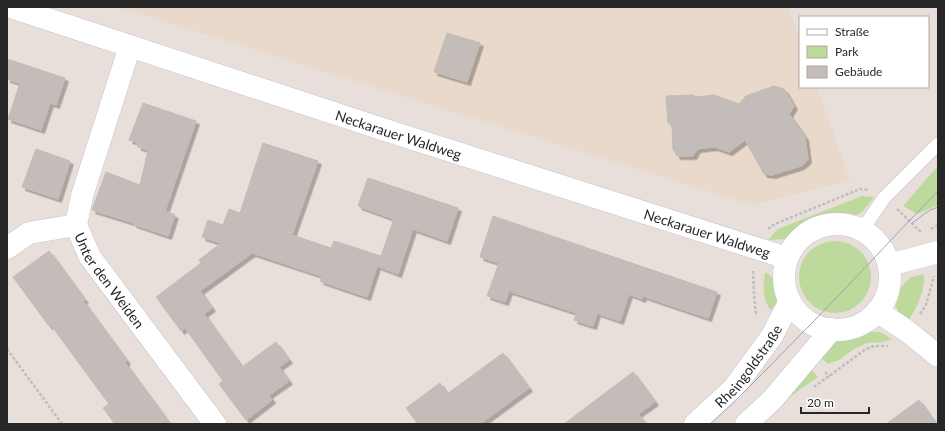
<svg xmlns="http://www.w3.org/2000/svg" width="945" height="431" font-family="Lato,sans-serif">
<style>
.education{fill:#e8d9ca}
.green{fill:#bdd99c}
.building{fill:#c3bcb9;stroke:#c3bbb4;filter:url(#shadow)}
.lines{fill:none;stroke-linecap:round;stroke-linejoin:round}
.service-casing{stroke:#c2c7cf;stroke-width:14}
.minor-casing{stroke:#c2c7cf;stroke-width:23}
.path{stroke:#bebebe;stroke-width:2.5;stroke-dasharray:3 2;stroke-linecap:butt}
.service{stroke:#fff;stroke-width:13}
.minor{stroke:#fff;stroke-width:22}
.tram{stroke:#9da4af;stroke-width:1}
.labels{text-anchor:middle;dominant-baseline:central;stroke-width:3.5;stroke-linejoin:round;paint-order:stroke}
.street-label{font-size:14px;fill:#272727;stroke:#fff}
</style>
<defs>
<filter id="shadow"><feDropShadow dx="3.5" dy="3.5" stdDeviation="0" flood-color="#0004"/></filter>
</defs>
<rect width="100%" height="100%" fill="#e8dfda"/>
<path class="education" d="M118,7H788L800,40V87H817L850,180L752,205Z"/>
<path class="green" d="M938,166V205L917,214L903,206Z
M862,196L874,197L862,212L851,218L834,215L819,219L785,239L768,240L778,229Z
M799 277a36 36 0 1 1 72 0a36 36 0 1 1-72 0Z
M765,272C779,281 778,287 778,303L770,310C762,295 763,288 765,272Z
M924,274C925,291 918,305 909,320L899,314L895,303L899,289L911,277Z
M863,332H880L892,339L883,342L867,343L854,349L839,360L828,364L819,356L829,344L841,338Z
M809,368L818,377L777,406Z"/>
<path class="building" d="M447,33L480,43L467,82L434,72Z
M7,59L65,78L56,105L50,103L41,130L8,119L20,83L7,79Z
M774,86L784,89L794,106L789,114L805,137L808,160L801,166L772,175L764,174L745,140L729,152L714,147L697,149L693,156H677L673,149L672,125L668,123L666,96L693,95L696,97L714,95L739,104L746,96Z
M143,103L196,121L165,211L175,215L168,236L133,224L134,223L92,210L106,172L140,185L148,150L138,147L137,142L129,140Z
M263,143L318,161L292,235L331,248L334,241L381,256L394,219L358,206L368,178L458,208L447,241L413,229L398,274L377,266L367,297L320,281L322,276L252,253L200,291L212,308L204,314L242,367L276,342L289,360L279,367L289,381L269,395L272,400L246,420L219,384L223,381L185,328L181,331L156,297L201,263L199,260L221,243L202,237L208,220L223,225L229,209L240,213Z
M36,149L70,161L58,199L22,187Z
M493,216L717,292L708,318L643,296L642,299L629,294L620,321L597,313L593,326L574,320L577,313L509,291L505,302L487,296L499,263L480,257Z
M49,251L85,300L83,301L127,361L125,363L170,424H115L103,408L109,404L51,325L49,326L13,277Z
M503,353L529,388L480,424H418L406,408L440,383L447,394Z
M633,372L655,402L638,414L646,424H564Z
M919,400L936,424H886Z"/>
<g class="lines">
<g class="service-casing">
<path id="service" d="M862,230L884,198L938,144"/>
</g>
<g class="minor-casing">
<g id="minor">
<path id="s1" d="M11,7L382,129L787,258"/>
<path id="s2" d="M130,46L82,196L76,225L90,257L215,424"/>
<circle cx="837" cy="277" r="53"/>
<path d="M7,248L29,233L76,225"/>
<path d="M889,265L938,252"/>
<path d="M877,311L907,331L938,356"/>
<path id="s3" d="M695,424L734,388L772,336L790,301"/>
<path d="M746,424L772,400L832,329"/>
</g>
</g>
<path class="path" d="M897,209L922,233
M768,229L775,224L860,189L868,190
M931,229L938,225
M753,271L754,294L756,316
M920,314L926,305L934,276
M7,349L62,424
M825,372L830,376
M814,387L866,349L874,346H888"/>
<use href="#service" class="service"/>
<use href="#minor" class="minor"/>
<path class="tram" d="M912,223L930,210L938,207
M710,424C746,392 778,357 812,323C855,279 896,234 938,191"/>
</g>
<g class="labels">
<g class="street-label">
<text stroke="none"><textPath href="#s1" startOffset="408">Neckarauer Waldweg</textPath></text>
<text stroke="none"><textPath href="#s1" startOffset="732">Neckarauer Waldweg</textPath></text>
<text stroke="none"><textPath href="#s2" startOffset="252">Unter den Weiden</textPath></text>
<text stroke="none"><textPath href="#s3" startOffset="79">Rheingoldstraße</textPath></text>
</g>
</g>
<rect width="945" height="431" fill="none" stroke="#272727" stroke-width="16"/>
<rect x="799" y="16" width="130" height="72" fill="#ffffff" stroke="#a9a9a9"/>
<rect x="807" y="29" width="20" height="6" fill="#ffffff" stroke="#a9a9a9"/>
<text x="835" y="36" font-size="12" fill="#272727">Straße</text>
<rect x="807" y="46" width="20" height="12" fill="#bdd99c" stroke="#a9a9a9"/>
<text x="835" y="56" font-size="12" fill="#272727">Park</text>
<rect x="807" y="66" width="20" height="12" fill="#c3bcb9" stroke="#a9a9a9"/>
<text x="835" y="76" font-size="12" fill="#272727">Gebäude</text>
<path d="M801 407v6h68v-6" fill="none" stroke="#272727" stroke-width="2"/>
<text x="807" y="407" font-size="12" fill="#272727" stroke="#ffffff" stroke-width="3" paint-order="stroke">20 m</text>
</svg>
